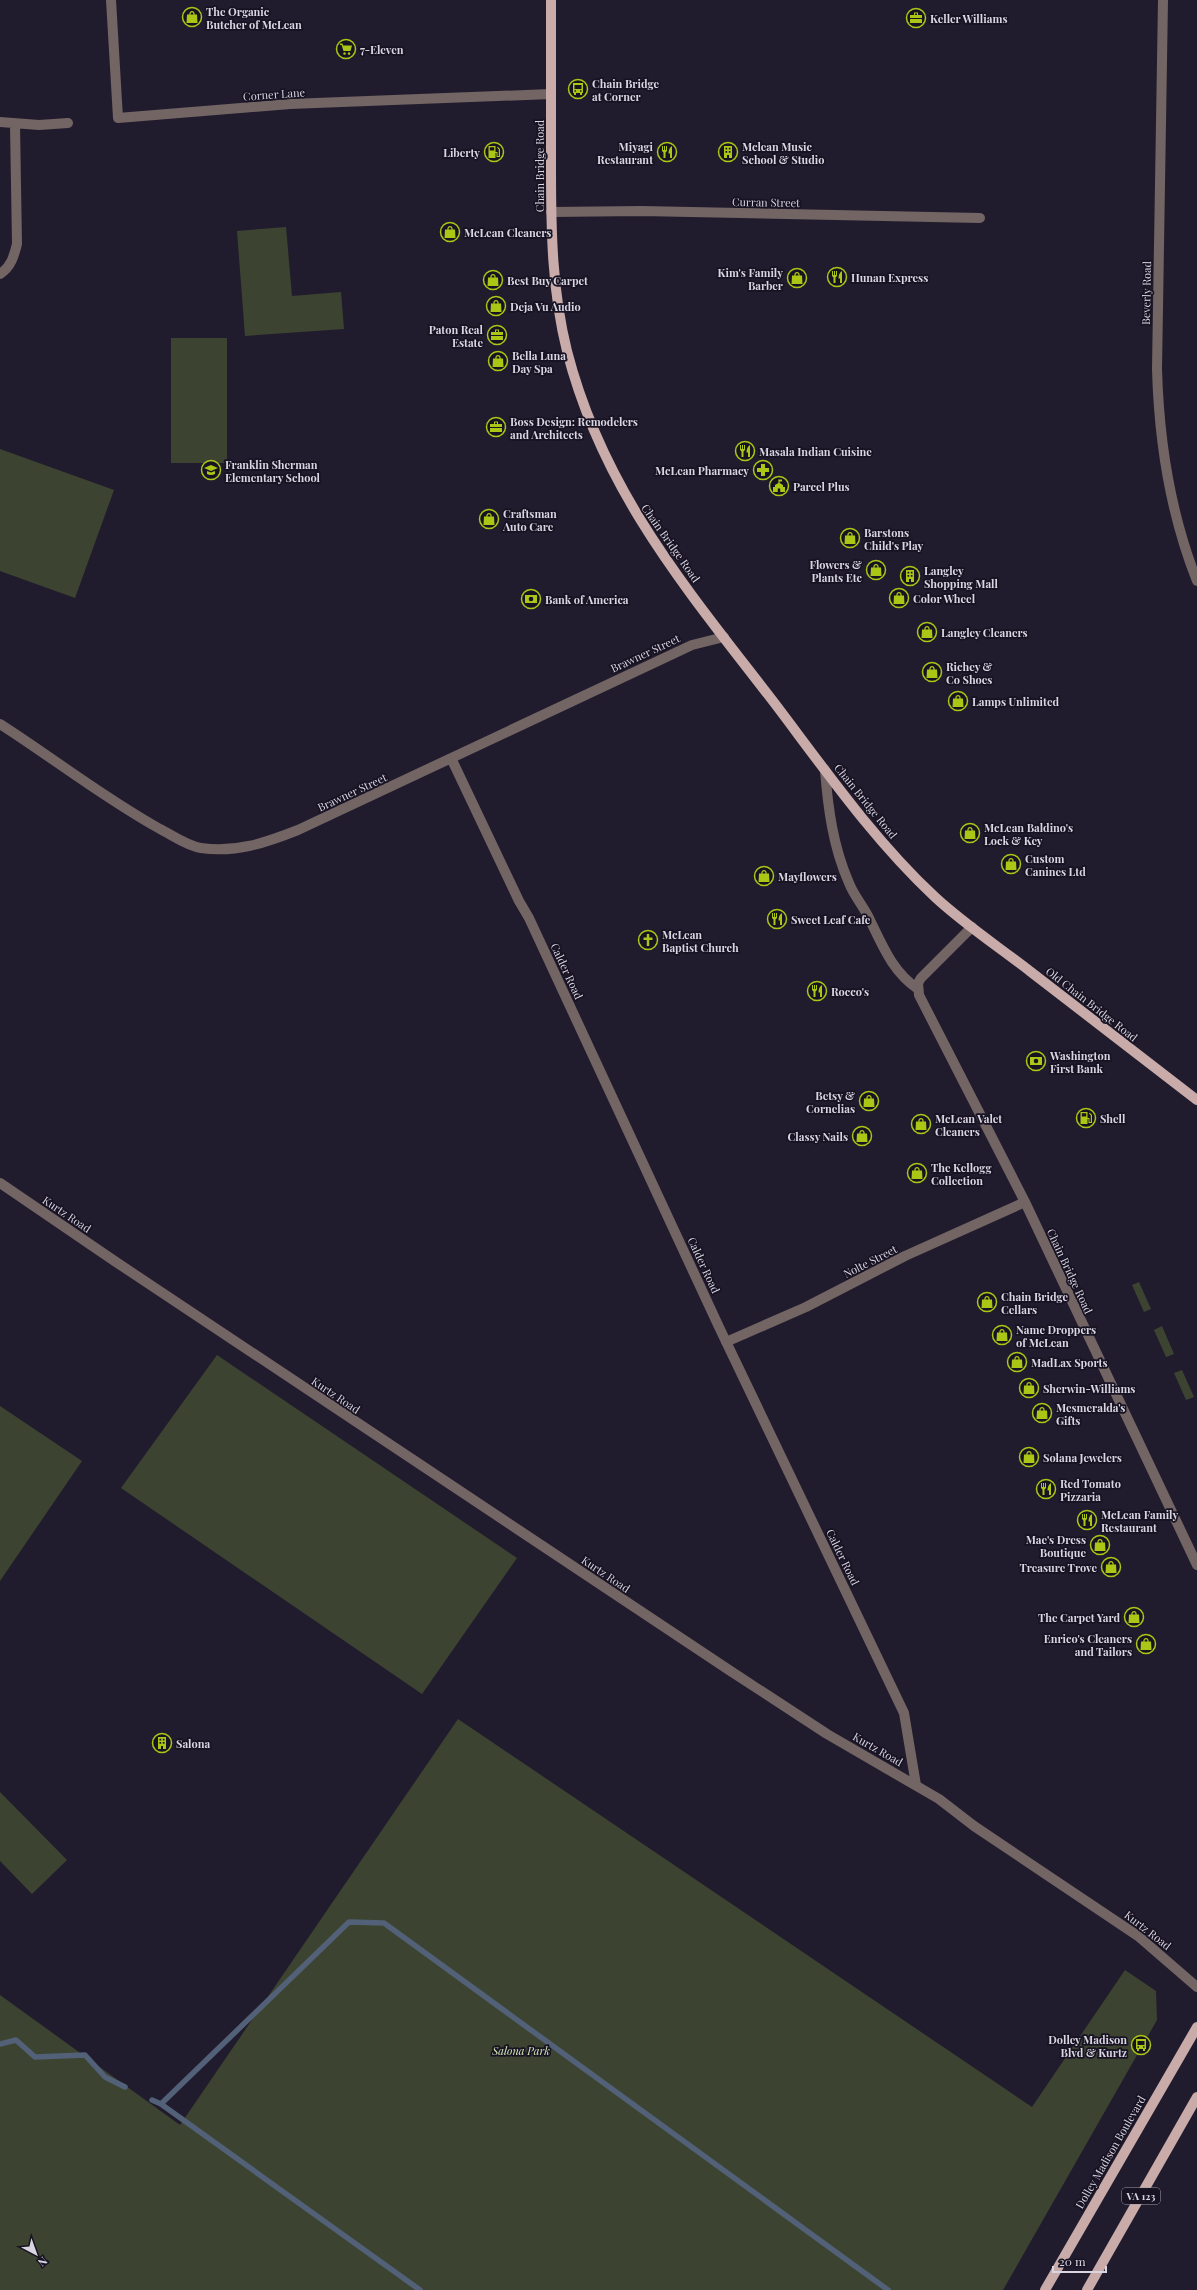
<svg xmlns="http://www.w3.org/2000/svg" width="1197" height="2290" font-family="'Playfair Display',serif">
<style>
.green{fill:#3c4431}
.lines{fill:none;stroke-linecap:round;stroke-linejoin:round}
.stream{stroke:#526078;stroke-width:5.5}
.minor{stroke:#736564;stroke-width:10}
.major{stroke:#c9aba9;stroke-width:10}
.labels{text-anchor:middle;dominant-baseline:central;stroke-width:3.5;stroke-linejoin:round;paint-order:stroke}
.shield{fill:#181323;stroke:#9f9ca9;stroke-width:1}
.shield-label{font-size:10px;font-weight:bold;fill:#d9d6e2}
.poi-label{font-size:11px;font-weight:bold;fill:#d9d6e2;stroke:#181323;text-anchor:start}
.street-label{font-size:11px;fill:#d9d6e2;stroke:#181323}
.park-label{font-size:11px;font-style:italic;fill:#d2e9b6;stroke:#181323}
</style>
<rect width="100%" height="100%" fill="#211c2d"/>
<path class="green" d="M286,227L292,296L341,292L344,329L245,336L237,231Z
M171,338H227V463H171Z
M0,449L114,490L75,598L0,571Z
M1139,1282L1151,1309L1144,1312L1132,1285Z
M1162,1326L1174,1354L1166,1357L1154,1330Z
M217,1355L517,1558L422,1694L121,1488Z
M1182,1370L1194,1397L1186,1400L1174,1373Z
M0,1406L82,1461L0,1581Z
M458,1719L1032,2107L1125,1970L1156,1991L1157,2020L1003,2290H0V1995L180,2125Z
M0,1792L67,1860L32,1894L0,1861Z"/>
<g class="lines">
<path class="stream" d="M0,2044L16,2040L35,2057L85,2055L105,2077L125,2087
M152,2100L161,2104L420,2290
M161,2104L349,1922L384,1923L888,2290"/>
<path class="minor" d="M111,0L118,118L290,104L551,94
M1163,0L1157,369C1159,442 1170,513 1197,581
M0,122L39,125L68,123
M551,212L642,211L980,218
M0,274C11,267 14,256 17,244L15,125
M0,724C53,758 104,798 160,829C172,835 187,846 201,848C236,853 265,843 298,830L692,645L724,637
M452,760L519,901L529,918L719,1327L904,1713L916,1785
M825,770C828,808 833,847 849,883C854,896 864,907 870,920C883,947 893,972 918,989
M972,927L921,978L918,983L919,995L1025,1202L1197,1565
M0,1183L116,1262L729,1670L827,1734L939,1799L974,1826L1138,1936L1197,1987
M726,1342L806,1307L905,1256L1025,1202"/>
<path class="major" d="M551,0C551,56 551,113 551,169C551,231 552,291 567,351C604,495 691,594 779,709C828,774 875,841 935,897C964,924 999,947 1031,972C1086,1015 1142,1057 1197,1100
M1045,2290L1197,2027
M1087,2290L1197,2097"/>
</g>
<defs>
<g id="shop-ring" transform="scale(1)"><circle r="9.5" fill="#181323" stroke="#abc615" stroke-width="1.5"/><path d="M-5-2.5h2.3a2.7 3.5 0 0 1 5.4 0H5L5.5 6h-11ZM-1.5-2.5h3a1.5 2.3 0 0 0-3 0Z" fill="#abc615"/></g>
<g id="office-ring" transform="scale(1)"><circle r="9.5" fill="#181323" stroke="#abc615" stroke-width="1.5"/><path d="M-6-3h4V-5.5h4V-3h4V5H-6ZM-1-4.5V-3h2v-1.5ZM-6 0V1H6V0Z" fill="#abc615"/></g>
<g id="supermarket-ring" transform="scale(1)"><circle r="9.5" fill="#181323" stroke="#abc615" stroke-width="1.5"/><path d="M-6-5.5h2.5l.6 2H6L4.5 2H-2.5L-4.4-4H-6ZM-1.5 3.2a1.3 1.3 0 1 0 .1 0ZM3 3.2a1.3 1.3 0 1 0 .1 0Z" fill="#abc615"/></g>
<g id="bus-ring" transform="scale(1)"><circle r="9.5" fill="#181323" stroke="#abc615" stroke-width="1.5"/><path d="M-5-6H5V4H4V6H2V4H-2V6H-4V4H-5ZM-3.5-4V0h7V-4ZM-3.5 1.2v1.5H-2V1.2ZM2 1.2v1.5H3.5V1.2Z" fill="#abc615"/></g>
<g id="fuel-ring" transform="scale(1)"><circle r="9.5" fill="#181323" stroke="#abc615" stroke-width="1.5"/><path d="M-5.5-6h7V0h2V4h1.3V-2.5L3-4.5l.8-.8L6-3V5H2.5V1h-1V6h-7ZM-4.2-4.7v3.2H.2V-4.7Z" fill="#abc615"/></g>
<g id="restaurant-ring" transform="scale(1)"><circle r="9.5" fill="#181323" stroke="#abc615" stroke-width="1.5"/><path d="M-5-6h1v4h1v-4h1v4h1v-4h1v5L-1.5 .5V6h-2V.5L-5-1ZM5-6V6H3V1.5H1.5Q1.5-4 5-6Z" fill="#abc615"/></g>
<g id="building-ring" transform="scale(1)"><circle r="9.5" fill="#181323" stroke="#abc615" stroke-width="1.5"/><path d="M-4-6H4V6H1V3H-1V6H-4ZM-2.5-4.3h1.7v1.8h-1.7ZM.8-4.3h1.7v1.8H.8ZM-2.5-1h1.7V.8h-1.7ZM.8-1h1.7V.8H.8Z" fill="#abc615"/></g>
<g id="school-ring" transform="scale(1)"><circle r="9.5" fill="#181323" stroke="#abc615" stroke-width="1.5"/><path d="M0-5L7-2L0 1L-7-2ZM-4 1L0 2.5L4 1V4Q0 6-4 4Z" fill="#abc615"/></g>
<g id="pharmacy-ring" transform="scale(1)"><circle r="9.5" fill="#181323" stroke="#abc615" stroke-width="1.5"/><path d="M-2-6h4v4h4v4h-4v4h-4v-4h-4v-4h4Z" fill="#abc615"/></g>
<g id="civic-ring" transform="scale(1)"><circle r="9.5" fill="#181323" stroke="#abc615" stroke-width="1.5"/><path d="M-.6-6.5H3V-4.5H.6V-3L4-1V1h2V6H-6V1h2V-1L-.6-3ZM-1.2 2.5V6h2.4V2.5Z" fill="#abc615"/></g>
<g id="bank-ring" transform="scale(1)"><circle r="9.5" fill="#181323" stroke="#abc615" stroke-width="1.5"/><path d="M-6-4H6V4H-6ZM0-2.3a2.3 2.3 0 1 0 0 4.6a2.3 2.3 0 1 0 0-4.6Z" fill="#abc615"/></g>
<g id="church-ring" transform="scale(1)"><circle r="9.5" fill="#181323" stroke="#abc615" stroke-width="1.5"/><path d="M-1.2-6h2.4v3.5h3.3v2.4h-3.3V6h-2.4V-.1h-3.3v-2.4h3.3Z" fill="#abc615"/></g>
</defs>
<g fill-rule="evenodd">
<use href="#shop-ring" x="192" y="17"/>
<use href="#office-ring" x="916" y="18"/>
<use href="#supermarket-ring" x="346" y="49"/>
<use href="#bus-ring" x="578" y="89"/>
<use href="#fuel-ring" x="494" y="152"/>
<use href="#restaurant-ring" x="667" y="152"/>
<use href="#building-ring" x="728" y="152"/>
<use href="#shop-ring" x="450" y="232"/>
<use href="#restaurant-ring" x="837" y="277"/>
<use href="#shop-ring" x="797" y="278"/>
<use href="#shop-ring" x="493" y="280"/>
<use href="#shop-ring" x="496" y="306"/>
<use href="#office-ring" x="497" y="335"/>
<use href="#shop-ring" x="498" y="361"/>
<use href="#office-ring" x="496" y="427"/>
<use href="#restaurant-ring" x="745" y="451"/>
<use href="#school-ring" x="211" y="470"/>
<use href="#pharmacy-ring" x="763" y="470"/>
<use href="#civic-ring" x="779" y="486"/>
<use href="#shop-ring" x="489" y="519"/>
<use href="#shop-ring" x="850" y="538"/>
<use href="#shop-ring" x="876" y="570"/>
<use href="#building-ring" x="910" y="576"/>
<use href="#shop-ring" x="899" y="598"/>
<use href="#bank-ring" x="531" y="599"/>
<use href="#shop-ring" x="927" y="632"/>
<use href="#shop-ring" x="932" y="672"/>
<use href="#shop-ring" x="958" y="701"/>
<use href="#shop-ring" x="970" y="833"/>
<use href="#shop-ring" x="1011" y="864"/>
<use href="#shop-ring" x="764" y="876"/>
<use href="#restaurant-ring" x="777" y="919"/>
<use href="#church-ring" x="648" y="940"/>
<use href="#restaurant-ring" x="817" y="991"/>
<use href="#bank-ring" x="1036" y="1061"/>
<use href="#shop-ring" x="869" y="1101"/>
<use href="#fuel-ring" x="1086" y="1118"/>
<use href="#shop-ring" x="921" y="1124"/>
<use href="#shop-ring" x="862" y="1136"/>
<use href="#shop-ring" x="917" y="1173"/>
<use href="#shop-ring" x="987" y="1302"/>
<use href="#shop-ring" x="1002" y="1335"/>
<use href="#shop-ring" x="1017" y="1362"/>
<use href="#shop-ring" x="1029" y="1388"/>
<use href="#shop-ring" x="1042" y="1413"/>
<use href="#shop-ring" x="1029" y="1457"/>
<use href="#restaurant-ring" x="1046" y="1489"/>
<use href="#restaurant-ring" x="1087" y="1520"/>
<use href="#shop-ring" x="1100" y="1545"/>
<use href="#shop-ring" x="1111" y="1567"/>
<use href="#shop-ring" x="1134" y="1617"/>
<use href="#shop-ring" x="1146" y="1644"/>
<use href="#building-ring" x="162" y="1743"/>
<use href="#bus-ring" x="1141" y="2045"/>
</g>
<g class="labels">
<rect class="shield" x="1122" y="2188" width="38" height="16" rx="3"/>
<g class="shield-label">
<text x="1141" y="2196">VA 123</text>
</g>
<g class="poi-label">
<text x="206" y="11">The Organic<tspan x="206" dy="13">Butcher of McLean</tspan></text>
<text x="930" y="18">Keller Williams</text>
<text x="360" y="49">7-Eleven</text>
<text x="592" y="83">Chain Bridge<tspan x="592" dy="13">at Corner</tspan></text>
<text x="653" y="146" text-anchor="end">Miyagi<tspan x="653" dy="13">Restaurant</tspan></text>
<text x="742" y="146">Mclean Music<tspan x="742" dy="13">School &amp; Studio</tspan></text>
<text x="480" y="152" text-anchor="end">Liberty</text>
<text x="464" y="232">McLean Cleaners</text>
<text x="783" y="272" text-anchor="end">Kim's Family<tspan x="783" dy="13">Barber</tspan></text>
<text x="851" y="277">Hunan Express</text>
<text x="507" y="280">Best Buy Carpet</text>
<text x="510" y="306">Deja Vu Audio</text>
<text x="483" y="329" text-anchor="end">Paton Real<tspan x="483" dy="13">Estate</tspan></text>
<text x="512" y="355">Bella Luna<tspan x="512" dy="13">Day Spa</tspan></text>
<text x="510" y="421">Boss Design: Remodelers<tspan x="510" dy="13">and Architects</tspan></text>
<text x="759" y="451">Masala Indian Cuisine</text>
<text x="225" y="464">Franklin Sherman<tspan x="225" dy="13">Elementary School</tspan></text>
<text x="749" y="470" text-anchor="end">McLean Pharmacy</text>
<text x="793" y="486">Parcel Plus</text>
<text x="503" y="513">Craftsman<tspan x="503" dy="13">Auto Care</tspan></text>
<text x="864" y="532">Barstons<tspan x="864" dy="13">Child's Play</tspan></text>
<text x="862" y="564" text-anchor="end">Flowers &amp;<tspan x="862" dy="13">Plants Etc</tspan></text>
<text x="924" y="570">Langley<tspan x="924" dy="13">Shopping Mall</tspan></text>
<text x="913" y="598">Color Wheel</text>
<text x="545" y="599">Bank of America</text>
<text x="941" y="632">Langley Cleaners</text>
<text x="946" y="666">Richey &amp;<tspan x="946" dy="13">Co Shoes</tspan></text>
<text x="972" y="701">Lamps Unlimited</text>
<text x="984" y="827">McLean Baldino's<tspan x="984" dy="13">Lock &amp; Key</tspan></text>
<text x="1025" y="858">Custom<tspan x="1025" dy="13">Canines Ltd</tspan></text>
<text x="778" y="876">Mayflowers</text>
<text x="791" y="919">Sweet Leaf Cafe</text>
<text x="662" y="934">McLean<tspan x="662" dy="13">Baptist Church</tspan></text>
<text x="831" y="991">Rocco's</text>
<text x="1050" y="1055">Washington<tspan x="1050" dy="13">First Bank</tspan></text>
<text x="855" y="1095" text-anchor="end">Betsy &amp;<tspan x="855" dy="13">Cornelias</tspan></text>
<text x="935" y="1118">McLean Valet<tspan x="935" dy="13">Cleaners</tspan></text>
<text x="1100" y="1118">Shell</text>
<text x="848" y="1136" text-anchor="end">Classy Nails</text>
<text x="931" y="1167">The Kellogg<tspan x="931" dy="13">Collection</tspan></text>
<text x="1001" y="1296">Chain Bridge<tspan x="1001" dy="13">Cellars</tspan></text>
<text x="1016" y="1329">Name Droppers<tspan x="1016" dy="13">of McLean</tspan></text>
<text x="1031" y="1362">MadLax Sports</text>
<text x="1043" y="1388">Sherwin-Williams</text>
<text x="1056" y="1407">Mesmeralda's<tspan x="1056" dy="13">Gifts</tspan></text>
<text x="1043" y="1457">Solana Jewelers</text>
<text x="1060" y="1483">Red Tomato<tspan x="1060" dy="13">Pizzaria</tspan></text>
<text x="1101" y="1514">McLean Family<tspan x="1101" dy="13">Restaurant</tspan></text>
<text x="1086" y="1539" text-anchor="end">Mae's Dress<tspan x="1086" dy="13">Boutique</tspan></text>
<text x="1097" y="1567" text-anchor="end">Treasure Trove</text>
<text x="1120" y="1617" text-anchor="end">The Carpet Yard</text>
<text x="1132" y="1638" text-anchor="end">Enrico's Cleaners<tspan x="1132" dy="13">and Tailors</tspan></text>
<text x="176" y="1743">Salona</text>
<text x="1127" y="2039" text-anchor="end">Dolley Madison<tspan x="1127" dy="13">Blvd &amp; Kurtz</tspan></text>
</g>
<g class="street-label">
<text transform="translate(274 94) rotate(-4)">Corner Lane</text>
<text transform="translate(539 166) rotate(-90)">Chain Bridge Road</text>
<text transform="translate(766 202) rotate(1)">Curran Street</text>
<text transform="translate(1146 293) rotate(-89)">Beverly Road</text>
<text transform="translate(671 543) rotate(55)">Chain Bridge Road</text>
<text transform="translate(645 653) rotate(-25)">Brawner Street</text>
<text transform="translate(352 792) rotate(-25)">Brawner Street</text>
<text transform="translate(866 801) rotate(51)">Chain Bridge Road</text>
<text transform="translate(567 971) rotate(65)">Calder Road</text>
<text transform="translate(1092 1004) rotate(38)">Old Chain Bridge Road</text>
<text transform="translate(67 1214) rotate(34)">Kurtz Road</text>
<text transform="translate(870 1261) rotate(-27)">Nolte Street</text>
<text transform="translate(704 1265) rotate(65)">Calder Road</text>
<text transform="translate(1070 1271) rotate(65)">Chain Bridge Road</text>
<text transform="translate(336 1395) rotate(34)">Kurtz Road</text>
<text transform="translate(843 1557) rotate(64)">Calder Road</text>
<text transform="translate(606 1574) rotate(34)">Kurtz Road</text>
<text transform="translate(878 1749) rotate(30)">Kurtz Road</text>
<text transform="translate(1148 1930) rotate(38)">Kurtz Road</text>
<text transform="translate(1110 2152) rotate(-60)">Dolley Madison Boulevard</text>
</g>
<g class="park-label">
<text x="521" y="2050">Salona Park</text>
</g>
</g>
<g transform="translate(36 2254) rotate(139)" stroke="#181323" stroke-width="3" paint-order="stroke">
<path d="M0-3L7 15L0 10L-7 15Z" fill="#d9d6e2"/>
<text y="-6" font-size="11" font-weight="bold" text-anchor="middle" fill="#d9d6e2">N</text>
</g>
<path d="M1053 2266v6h53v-6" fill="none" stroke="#d9d6e2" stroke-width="2"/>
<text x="1059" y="2266" font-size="12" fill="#d9d6e2" stroke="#181323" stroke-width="3" paint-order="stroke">20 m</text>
</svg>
